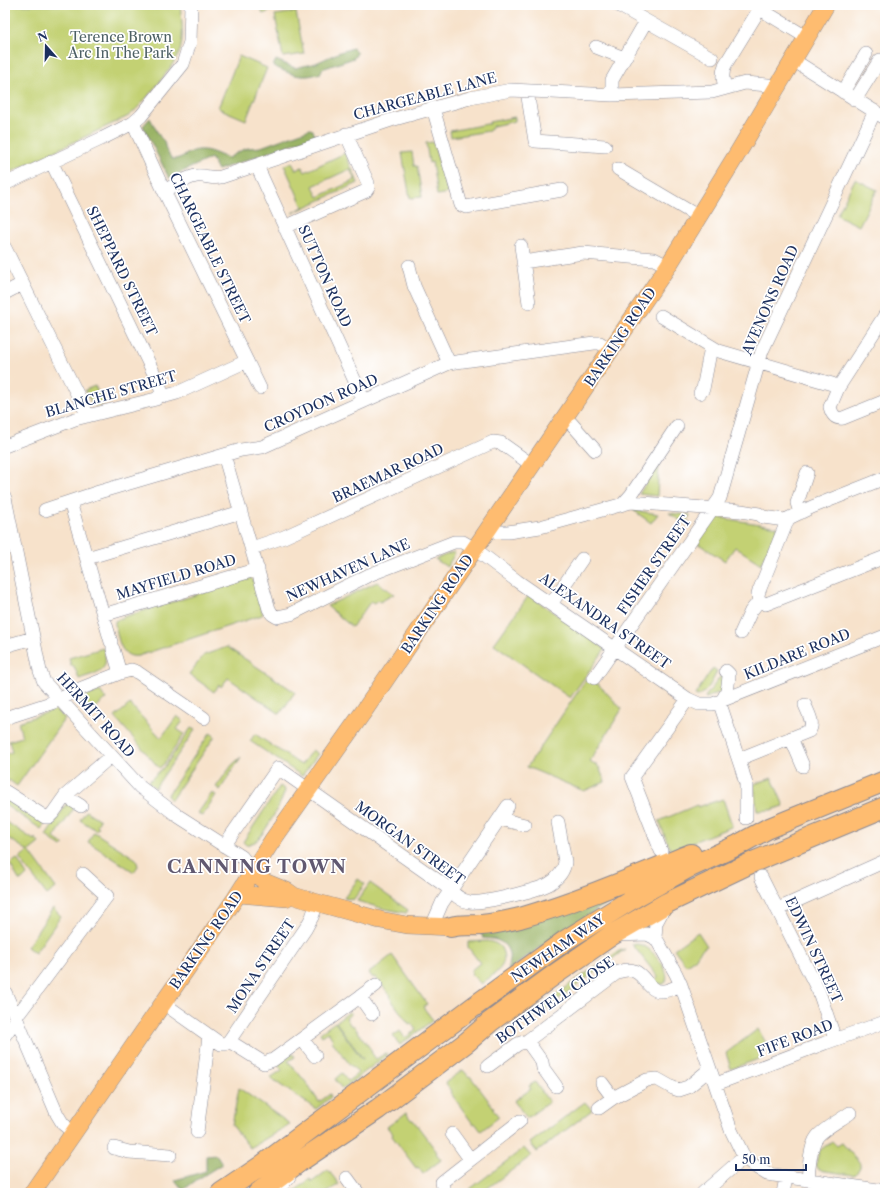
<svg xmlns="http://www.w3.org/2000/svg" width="890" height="1198" font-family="'Libre Caslon Text',serif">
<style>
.green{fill:#c3d173;stroke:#6f8068;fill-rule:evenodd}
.forest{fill:#9ab365;stroke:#5a7162}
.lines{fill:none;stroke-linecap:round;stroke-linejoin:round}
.minor-casing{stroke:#898894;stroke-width:14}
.major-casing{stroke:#898894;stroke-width:18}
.highway-casing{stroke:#898894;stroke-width:22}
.minor{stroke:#fff;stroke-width:13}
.major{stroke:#febc70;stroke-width:17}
.highway{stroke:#febc70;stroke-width:20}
.labels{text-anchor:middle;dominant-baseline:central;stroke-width:3.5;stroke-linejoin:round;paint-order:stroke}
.park-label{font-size:14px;fill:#4d6064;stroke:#fff}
.street-label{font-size:14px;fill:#1b2f5e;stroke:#fff}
.district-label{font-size:18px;font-weight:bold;letter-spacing:1px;fill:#615971;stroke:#fff}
</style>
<rect width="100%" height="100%" fill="#fff"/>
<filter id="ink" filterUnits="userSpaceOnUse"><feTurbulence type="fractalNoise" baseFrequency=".025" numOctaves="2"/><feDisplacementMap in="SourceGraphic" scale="8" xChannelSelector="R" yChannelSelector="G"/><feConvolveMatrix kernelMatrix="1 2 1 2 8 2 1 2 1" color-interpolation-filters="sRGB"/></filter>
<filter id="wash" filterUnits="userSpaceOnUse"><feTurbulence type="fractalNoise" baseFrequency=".012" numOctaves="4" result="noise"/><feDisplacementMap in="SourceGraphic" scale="16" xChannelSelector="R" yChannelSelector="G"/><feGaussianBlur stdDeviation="0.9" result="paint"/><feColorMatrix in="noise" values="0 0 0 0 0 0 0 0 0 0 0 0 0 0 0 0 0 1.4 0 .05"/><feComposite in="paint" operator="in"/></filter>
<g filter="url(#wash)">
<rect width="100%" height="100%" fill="#f7e2cb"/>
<path class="green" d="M5,5H180C182,20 184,36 180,51C176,63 142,105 131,114C128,117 122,119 118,121L5,175Z
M259,5H285L263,14Z
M296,12L304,54L283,57L275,15Z
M239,56L267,68L246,120L218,108Z
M515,117V121L493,126L489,131L451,137L450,131L487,124H490L489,122Z
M433,142L448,193L437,195L432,162L429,163L426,143Z
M412,152L414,166H417L422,197L410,198L402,153Z
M345,153L358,183L292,213L303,207L284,165L292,163L296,170L302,167L305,172ZM350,169L355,180L318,197L313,186Z
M855,179L877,190L859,226L837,215Z
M95,386L104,404L96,406L91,402L85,390Z
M659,463L657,496L639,494Z
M633,510L658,514L651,523Z
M669,513L690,515L687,521L691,525L690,527Z
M715,517L778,527L761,564L735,547L725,561L697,543Z
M454,552L455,553L447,567L435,559Z
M251,578L253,580L263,614L262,615L138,656C120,659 118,637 115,624V621L123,617Z
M377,582L394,594L380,602L379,600L373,603L371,601L352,627L327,606Z
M529,595L605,649L570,698L494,644Z
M227,647L295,692L280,714L228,678L221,687L219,685L214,692L189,674L204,655Z
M103,648C111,672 98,672 79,679L74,666H71L69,658Z
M713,668L717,671C713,680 708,692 698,696L695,695Z
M724,674L722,691L706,698L705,697L721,676Z
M587,678L599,685L622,709L590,761L599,767L605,782L584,791L527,767Z
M100,691L106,699L88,714L81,705L82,698Z
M130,704L161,738L177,716L183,721L177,729L184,734L164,764L159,768L115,717Z
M55,710L58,712L65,718L17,786L9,780L5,786V754L12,752L9,741L22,737L18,722Z
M191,728L195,730L155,788L148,782L165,766Z
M210,733L215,736L171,800L167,796Z
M255,734L301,765L312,750L318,754L302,776L250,741Z
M241,757L220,790L216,787L232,765Z
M772,778L784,806L771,810L757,811L754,784Z
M280,786L285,790C284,799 263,837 255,842C252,843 249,844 246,845L243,842Z
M212,793L216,795L202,816L198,813Z
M5,798L45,824L41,829L5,805Z
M723,799L732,825L731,827L672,850L670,849L659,821L697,805L698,807Z
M69,800L76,805L54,838L64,845L62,847L46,836Z
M86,811L100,820L97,825L99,827L96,830L80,820Z
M5,821L34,840L35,838L39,843L29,851L56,888L47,895L19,858L28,851L5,836Z
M94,832L136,859L138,866L134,872L88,842Z
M17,859L27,875L22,880H19L10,864Z
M358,879L365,884L353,900L344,898Z
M370,883L408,910L406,913L381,908L357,901Z
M53,908L61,916L35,953L27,947Z
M698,932L707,946L701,950L695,959L686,965L674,949Z
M487,941C493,942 500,944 502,950C510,967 491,976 481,984L471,974L472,973L470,971L480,963L468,947V942Z
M632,944C636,944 640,944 644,946C654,951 674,974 664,984H658L654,981L658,977Z
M625,949L535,1017L532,1014L573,982L619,951Z
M392,955L427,1004L423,1007L433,1020L400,1045L393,1036L400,1031L405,1038L416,1030L411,1023L409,1024L390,998L391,996L375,977L373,978L369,973Z
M349,1012L351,1014L346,1018L351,1026L353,1025L372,1051L371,1052L376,1059L386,1053L387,1055L342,1089L335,1079L342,1073L348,1081L358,1073L352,1066H351L332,1041L333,1040L328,1032L322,1036L320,1033L335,1022L362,1059H363L336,1022Z
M758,1029L769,1048L762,1051L764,1057L731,1069L726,1053Z
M292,1053L295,1057L288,1061L305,1081L319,1102L330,1094L331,1097L316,1109L270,1078L282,1070L278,1064Z
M463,1070L469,1077L470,1076L494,1108L493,1109L499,1117L481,1131L475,1123L473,1124L450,1092L451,1091L445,1083Z
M535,1082L549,1102L527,1118L514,1101L531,1089L529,1086Z
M239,1088L290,1124L250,1148L232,1125Z
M585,1102L592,1110L537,1152L530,1143Z
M406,1113L411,1120H413L437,1152L436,1153L441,1160L423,1174L418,1167L416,1168L392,1136L393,1134L387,1127Z
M832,1141L837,1146L842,1143L860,1163V1167L856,1174L852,1175L819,1170L816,1164L819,1151Z
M524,1148L531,1156L481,1193H473L470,1189Z
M328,1170L339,1184L326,1193H292L310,1179L312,1182Z"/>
<path class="forest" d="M353,48L357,53L354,58L322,69L321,73C300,80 291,74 273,66L276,60L295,68L316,63L340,52Z
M150,118L160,137L164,141L166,150L172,159C182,160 189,150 199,150C210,149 218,155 228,158L242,150L248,148L261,147L310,129L313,130L315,136L218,170L211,158L169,178L143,126Z
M647,879C599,908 553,936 509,970C507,965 510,959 509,954C506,940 494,939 483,938L481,933Z
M216,1155L222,1164L198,1179L183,1190L175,1180L206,1171V1156Z"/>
</g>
<g filter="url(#ink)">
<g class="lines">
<g class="minor-casing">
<path id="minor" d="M618,5L712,58
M760,9L806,37
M596,47L624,58
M793,60L885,118
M726,88C722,80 722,74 725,65L762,5
M527,91L535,141L605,146
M843,92L866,54
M612,95V80L646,21
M855,100L880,60
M433,108L461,205L466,207L562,190
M133,123L164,191L260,388
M51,161L160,386L162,394
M257,166L364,401
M618,169L699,217
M5,184L103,138L133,123L141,116L183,64L190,42L191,5
M164,191C174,186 185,178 196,176C205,175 212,179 221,177L391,120L470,98L511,90L612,95L712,92L745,83L768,85L775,89
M285,227L366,191L368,188V183L346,134
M521,246L529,303
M5,248L88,416
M523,262L583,253L654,259L668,266
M409,266L414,286L449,363
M5,293L22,284
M885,315L838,388L830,407C832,415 835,419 843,418L885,401
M661,316L719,351L832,384L838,388
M700,393L703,389L711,347
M162,394L166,396L177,393L247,361
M564,418L571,423L595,450
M5,446L75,419L156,399L162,394
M224,455L269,609L272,614L277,617L291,614L369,575L454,542H463L475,549L517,581L688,699L699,704H713L885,636
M5,498L40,671L44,682L140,787L178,816L242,857L253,871
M70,502L111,642
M623,504L631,495L677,426
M45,510L99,492L241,450L262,447L449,363L594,343H600L610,350
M800,513L797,503L807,473
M490,528L497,532H508L540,527L631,502L741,511L759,514L763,517L785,520L812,507L885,478
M252,548L284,537L493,442L501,443L532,465
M87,558L241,512
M759,601L766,604L885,557
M551,604L582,559
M103,615L258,569
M741,633L751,611L759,601L758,595L759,591L788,519
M5,646L33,638
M113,649L120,673
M726,671L729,674C729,679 728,685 727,691C725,697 721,700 721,707L742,770L746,784V818
M594,678L720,498L762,351L875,111
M5,718L54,702L82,688L120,673L131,670L137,672L204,718
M791,738L803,766
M739,759L809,731C815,723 808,713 805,705
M6,792L45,817H49L53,813L65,796L111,756
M65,796L81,806
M499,819L525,825
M224,846L278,768L447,887C453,893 460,901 470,902C482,904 538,890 549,884C557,879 564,871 565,862L558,822
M661,851L632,777L688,699
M761,877L819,992L835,1039
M778,909L885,861
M434,927L435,919L442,903L508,806
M615,935L647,934L655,938L658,942L676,974L681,985L731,1130L744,1157L756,1167L767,1174L885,1191
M655,938L656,923L666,904
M5,992L57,1114L63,1124L73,1132
M360,997L372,1014
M163,1003L221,1044H225L229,1041L306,928L312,917L317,903
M15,1015L20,1012L107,896L83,874
M5,1035L13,1024L18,1022
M302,1039L315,1056
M229,1041L264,1063L273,1060L376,985
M527,1041L542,1062L543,1068L556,1086
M488,1066L518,1044L527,1041L618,972C646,962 643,993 663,991C669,991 675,987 681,985
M602,1083L613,1098
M716,1084L825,1043L885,1022
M599,1108L613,1098L647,1080L657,1079L673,1088L679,1090L688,1087L710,1069
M197,1132L209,1036
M452,1134L470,1159
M114,1148L129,1152L170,1155
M347,1178L358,1193
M808,1180C809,1168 810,1146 817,1137C823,1129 842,1119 850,1113
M275,1193L289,1177
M444,1193L442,1182L520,1121
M703,1193L744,1157
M783,1193L786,1178"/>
</g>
<g class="major-casing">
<path id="major" d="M253,871L265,882L287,891L294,896L304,899L380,920L407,925L451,927
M238,894L286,898
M32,1193L235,899L272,841L364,711L668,266L739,151L826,5"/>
</g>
<g class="highway-casing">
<path id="highway" d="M451,927C461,924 471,926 481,925C495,924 507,921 520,918C579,901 635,877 691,854
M221,1193L261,1166L476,1005L566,940L637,896L686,869L738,845L767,829L885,781
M258,1193L299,1162L378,1109L467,1042L490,1022L554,975L612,935L667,903L753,862L885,807"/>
</g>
<use href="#minor" class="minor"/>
<use href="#major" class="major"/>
<use href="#highway" class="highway"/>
</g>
</g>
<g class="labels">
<g class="park-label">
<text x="121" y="37">Terence Brown<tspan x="121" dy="16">Arc In The Park</tspan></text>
</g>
<g class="street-label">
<text transform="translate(425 96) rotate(-15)">CHARGEABLE LANE</text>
<text transform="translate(210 248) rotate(64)">CHARGEABLE STREET</text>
<text transform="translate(122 271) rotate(64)">SHEPPARD STREET</text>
<text transform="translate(325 276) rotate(66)">SUTTON ROAD</text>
<text transform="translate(770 300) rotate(-66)">AVENONS ROAD</text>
<text transform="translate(620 337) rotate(-56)">BARKING ROAD</text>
<text transform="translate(111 394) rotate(-16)">BLANCHE STREET</text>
<text transform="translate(321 403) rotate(-24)">CROYDON ROAD</text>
<text transform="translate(388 473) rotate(-25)">BRAEMAR ROAD</text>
<text transform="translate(654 565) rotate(-55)">FISHER STREET</text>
<text transform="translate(348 570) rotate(-24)">NEWHAVEN LANE</text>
<text transform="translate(176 577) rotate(-17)">MAYFIELD ROAD</text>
<text transform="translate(437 604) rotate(-56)">BARKING ROAD</text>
<text transform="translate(605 621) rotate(35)">ALEXANDRA STREET</text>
<text transform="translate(797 654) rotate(-22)">KILDARE ROAD</text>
<text transform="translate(96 715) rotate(48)">HERMIT ROAD</text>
<text transform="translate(410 843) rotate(36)">MORGAN STREET</text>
<text transform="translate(206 940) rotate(-55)">BARKING ROAD</text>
<text transform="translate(558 948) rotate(-34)">NEWHAM WAY</text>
<text transform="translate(814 950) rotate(65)">EDWIN STREET</text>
<text transform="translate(261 966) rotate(-56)">MONA STREET</text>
<text transform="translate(555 1000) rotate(-35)">BOTHWELL CLOSE</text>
<text transform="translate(795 1038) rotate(-21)">FIFE ROAD</text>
</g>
<g class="district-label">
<text x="257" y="867">CANNING TOWN</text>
</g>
</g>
<rect width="890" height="1198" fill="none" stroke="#fff" stroke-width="20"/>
<g transform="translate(46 46) rotate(340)" stroke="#ffffff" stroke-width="3" paint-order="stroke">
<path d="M0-3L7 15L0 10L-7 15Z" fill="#1b2f5e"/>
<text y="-6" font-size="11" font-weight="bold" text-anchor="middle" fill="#1b2f5e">N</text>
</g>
<path d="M736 1164v6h70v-6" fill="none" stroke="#1b2f5e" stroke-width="2"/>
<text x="742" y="1164" font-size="12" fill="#1b2f5e" stroke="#ffffff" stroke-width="3" paint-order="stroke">50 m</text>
</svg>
